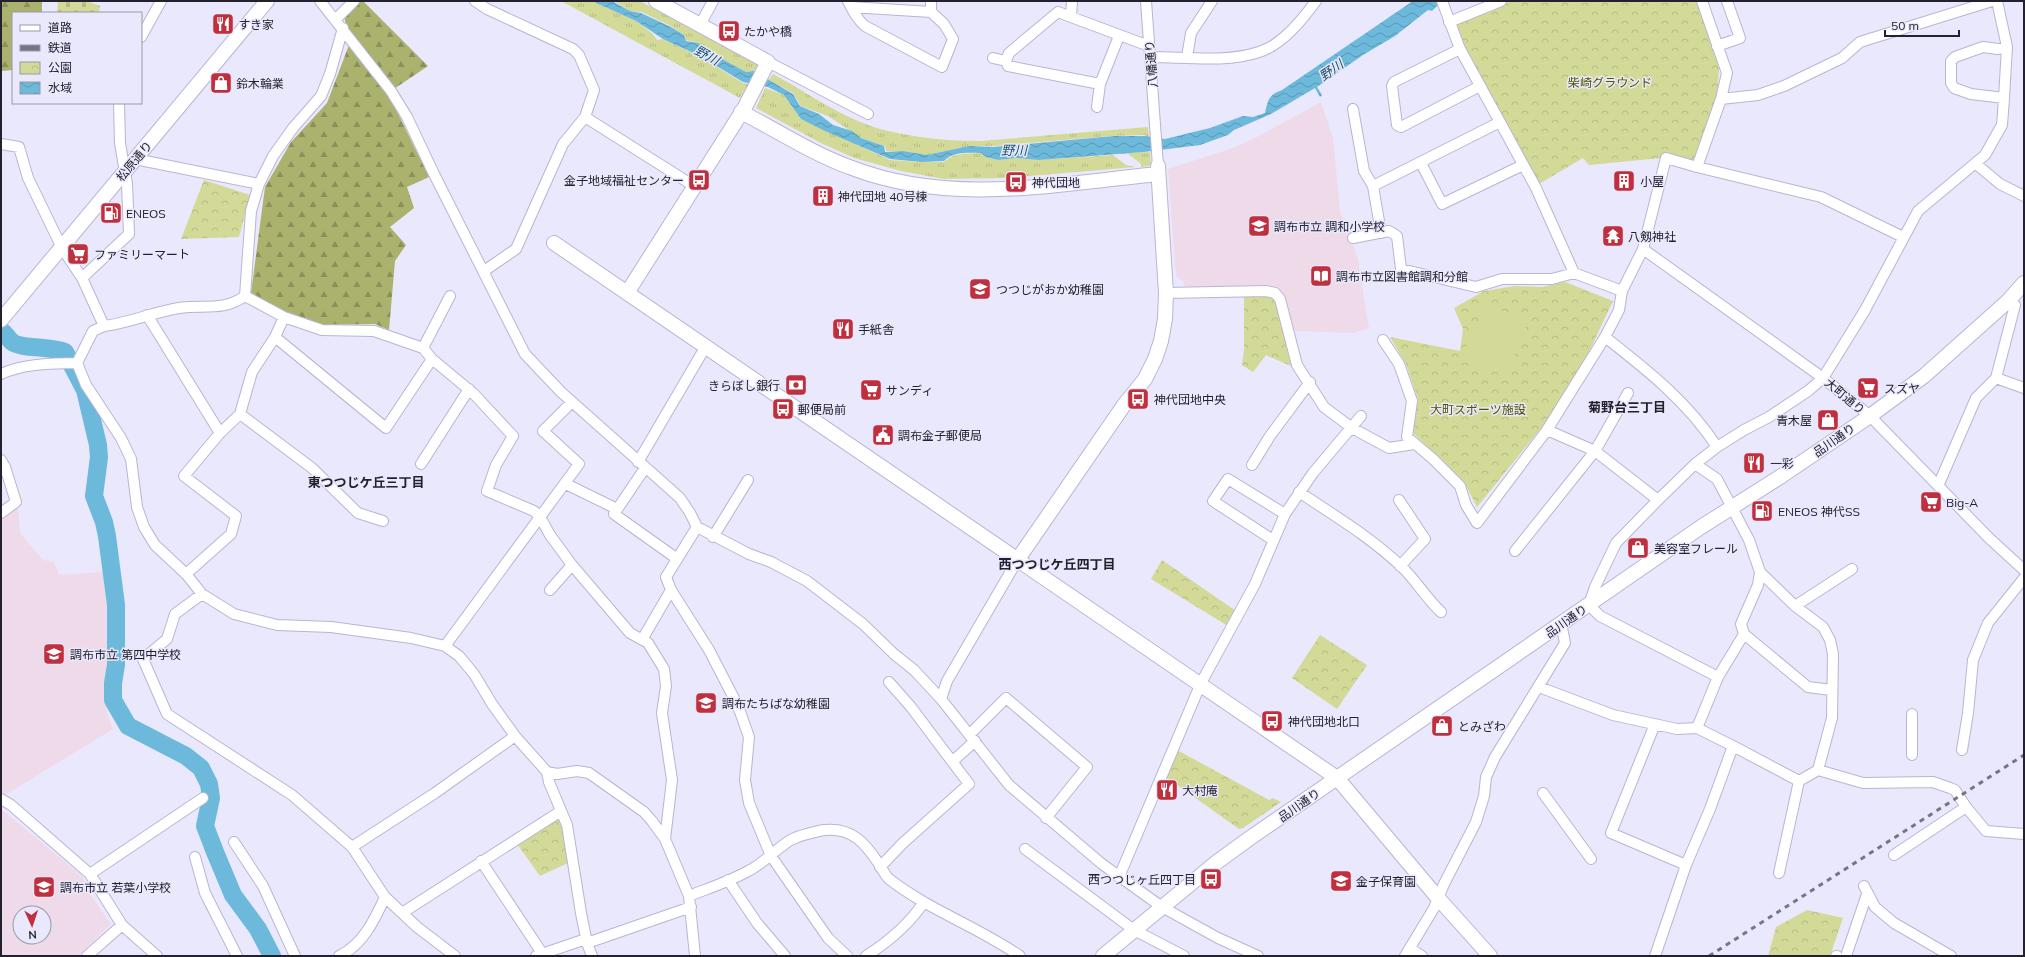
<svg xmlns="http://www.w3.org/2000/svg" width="2025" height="957" font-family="Mulish,'Noto Sans JP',sans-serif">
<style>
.education{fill:#efdae9;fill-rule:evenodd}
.grass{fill:url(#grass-tufts)}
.forest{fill:url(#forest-firs)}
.cemetery{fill:url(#cemetery-stones)}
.park{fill:url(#park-crowns)}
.garden{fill:#d3da98}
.water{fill:url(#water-waves)}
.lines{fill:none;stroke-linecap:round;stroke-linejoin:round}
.river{stroke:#6db9dc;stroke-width:18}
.street-casing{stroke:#b8b5d4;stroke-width:12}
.secondary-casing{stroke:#b8b5d4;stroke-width:16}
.street{stroke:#fff;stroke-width:10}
.secondary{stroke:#fff;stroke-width:14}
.rail{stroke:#777585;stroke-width:3;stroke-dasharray:5 5;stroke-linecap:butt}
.labels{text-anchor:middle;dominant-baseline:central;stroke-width:3;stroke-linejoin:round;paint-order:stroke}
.poi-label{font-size:12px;fill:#23212d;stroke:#eae8fc;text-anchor:start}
.street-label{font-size:12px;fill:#23212d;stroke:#eae8fc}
.park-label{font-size:12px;fill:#505400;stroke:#eae8fc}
.water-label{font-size:13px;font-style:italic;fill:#14526a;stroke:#eae8fc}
.neighbourhood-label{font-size:13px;font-weight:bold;fill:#23212d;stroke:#eae8fc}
</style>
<defs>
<pattern id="grass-tufts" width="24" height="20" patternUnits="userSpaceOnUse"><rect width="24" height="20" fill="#d3da98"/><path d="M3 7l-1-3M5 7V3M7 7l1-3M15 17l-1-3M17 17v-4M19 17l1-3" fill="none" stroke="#b5bb83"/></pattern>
<pattern id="forest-firs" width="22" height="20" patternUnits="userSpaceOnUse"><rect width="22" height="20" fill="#abb26e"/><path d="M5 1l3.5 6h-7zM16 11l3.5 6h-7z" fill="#8b905b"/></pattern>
<pattern id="cemetery-stones" width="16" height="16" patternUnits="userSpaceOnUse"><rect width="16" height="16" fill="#d3da98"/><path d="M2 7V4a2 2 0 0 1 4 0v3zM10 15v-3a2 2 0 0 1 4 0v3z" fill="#b5bb83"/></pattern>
<pattern id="park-crowns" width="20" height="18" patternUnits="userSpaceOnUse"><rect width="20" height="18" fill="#d3da98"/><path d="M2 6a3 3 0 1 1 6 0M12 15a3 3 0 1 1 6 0" fill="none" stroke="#b5bb83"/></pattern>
<pattern id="water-waves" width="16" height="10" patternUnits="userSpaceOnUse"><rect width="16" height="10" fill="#6db9dc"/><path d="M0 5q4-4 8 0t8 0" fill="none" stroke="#5996b3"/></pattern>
</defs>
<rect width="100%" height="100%" fill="#eae8fc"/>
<path class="education" d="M1321,102L1333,138L1340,211L1358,259L1368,324L1369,328L1354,333L1295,331L1289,326L1285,298L1282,292L1274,287L1185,288L1183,281L1176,276L1168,169L1230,149L1259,136Z
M18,507L20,533L43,560L54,562L59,575L103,572L108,612L107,713L113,729L5,795L1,793V519Z
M1,809L82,876L93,899L111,924L78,956H1ZM20,913H44V937H20Z"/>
<path class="grass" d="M561,1H592L636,21L653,34L657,40L663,39L699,56L743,83L748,84L740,98Z
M614,1H640L758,65L754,71L746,72L713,54L698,43L686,40L684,35L671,26L642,12L630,11Z
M773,74C808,93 845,120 884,130C916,138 949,141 981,141L1148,127L1149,137L1144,135L1112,136L993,146H970L927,155L903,151H886L885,146L861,138L828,116L801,106L793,93L769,80Z
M765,88L784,95L801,119L890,160L922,162H944C954,152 968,154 981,153L986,157L998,160L1017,158L1039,160L1113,155L1126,165L1135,167L1008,178L944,179L901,171L854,158L821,143L756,108Z
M1150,152L1151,164L1149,166L1141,167V164L1127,153Z"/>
<path class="forest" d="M1,1H42V13H13V70L1,71Z
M358,1H363L428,66L388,93L429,177L407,187L414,208L390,227L406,245L395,261L389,330L375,324L324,325L284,311L251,293L265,187L291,142L327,103L349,45L344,14Z"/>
<path class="cemetery" d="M58,1H87L100,6L99,13H57Z"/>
<path class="park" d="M1511,1H1698L1719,69L1717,97L1695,161L1672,155L1661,158L1589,165L1583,158L1539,184L1456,29L1458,22Z
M204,180L250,195L239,237L181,239Z
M1565,282L1613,301L1588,354L1550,417L1477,507L1464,482L1413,433L1418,399L1406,364L1390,337L1460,351L1463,329L1454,308L1484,291L1515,286L1542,287Z
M1244,296H1271L1277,303L1291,366L1266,355L1253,372L1242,365L1244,350Z
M1162,560L1236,611L1228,626L1151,579Z
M1320,635L1367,665L1337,709L1292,678Z
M1179,751L1269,800L1273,798L1281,802L1243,828L1239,829L1166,777L1176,754Z
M561,818L570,862L540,876L517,844Z
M1807,910L1843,918L1830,956H1768L1776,927Z"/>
<path class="garden" d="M1485,304L1528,321L1506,376L1462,358Z"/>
<path class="water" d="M592,1H612L630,11L641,13L671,27L684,35L686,41L698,43L713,54L746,72L754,71L793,94L800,106L819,114L833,125L852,131L861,138L884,146L885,152L903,151L927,155L969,146L993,147L1114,136H1144L1165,139L1210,128L1243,116L1253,117L1265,113C1268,99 1269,95 1282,90L1413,1H1442L1432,11L1428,10L1395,36L1363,55L1317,87L1322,95L1320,97L1315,88L1271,114L1234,130L1228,135L1200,145L1144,152L1039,160L1017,158L998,160L986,157L981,153C968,153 954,151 944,161L922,162L890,159L825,131L801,119L784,95L768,87L743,82L700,56L663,39L636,21Z"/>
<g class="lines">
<path class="river" d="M3,332C6,335 9,339 12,342C21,349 51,346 65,352L85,390L98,445L99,457L94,496L104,522L107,536L116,605V665L113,683V700L128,726L186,756L201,768L209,784L211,798L205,826L215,852L233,895L258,929L272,956"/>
<g class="street-casing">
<path id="street" d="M320,1L391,91L407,117L434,174L525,354L561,392L680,498L690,513L697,527L749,554L771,562L807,581L863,624L894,654L914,670L941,699L1009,785L1102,864L1162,907L1218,938L1258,956
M475,1L487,9L573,49L579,55L594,90L585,117
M848,1C853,11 857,19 865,26L942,67L953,39L944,24L931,12L851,7
M931,1V12
M1072,1L1071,17L1058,12L1009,53L1006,61L1008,66L1100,84
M1146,1L1158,166
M1442,1L1460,49L1536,188L1574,273
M1071,17L1149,46
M336,19L354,1
M1449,22L1501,1
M700,25L713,1
M141,37L161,1
M1717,46L1740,38L1727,1
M1460,49L1394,82L1392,86L1397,125L1401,127L1480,86
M1151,57C1184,57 1227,63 1259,52C1282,45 1302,20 1316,1
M1187,57L1191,33L1212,1
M993,58L1006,61
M768,62L868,114
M2004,98L1971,94L1954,88L1951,83V61L1955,57L1983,47L1998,49L2007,47
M1721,99L1758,95L1784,86L1842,58L1860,42L1992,1
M1097,107L1100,84L1119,36
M1353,109L1364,171L1373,186L1381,233
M1,144L19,147L28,178L62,248L82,278L104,326C129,323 154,312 179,308C202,304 223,312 245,296
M135,159L259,184
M1421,163L1442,204L1523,165
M1976,164L2000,184L2024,196
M1697,167L1821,197L1903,237
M1373,186L1500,122
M1353,238L1389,231L1397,236L1401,269L1476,287L1502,279H1552L1574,273L1622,291
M1643,249L1823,378L1870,416L1989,538L2024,570
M484,271L516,249L563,144L585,117L694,186
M82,278L129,234L127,184L120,143L119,103
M1166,293L1266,291L1275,293L1280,299L1297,365L1324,407L1352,428L1389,448L1414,444
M245,296L251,211L259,184L273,156L293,128L321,96L330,74L343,28
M245,296L284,317L322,330L374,331L423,348L450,296
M147,315L220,433
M275,337L386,428L432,359
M1605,337C1647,370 1688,402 1717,447
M1383,340L1399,364L1412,401L1407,437L1433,459L1460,486L1466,505L1477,523L1547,430L1605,337L1619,310L1622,291L1643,249L1666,158L1697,167L1721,99L1727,73L1702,1
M423,348L432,359L473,393L513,436L496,465L487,491L534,511L540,517L550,535L572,565L630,633L648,643L664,669L666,686L662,713L672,780L665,839
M77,363L86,385L121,438L131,459L137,507L144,527L155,545L186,574L202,594L234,614L277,625L331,627L411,638L445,646L459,656L474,674L492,704L515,736L547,772L549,782L567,825L581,913L587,943L592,956
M1,374C25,363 51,364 77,363L93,331L104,326
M1996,378L2024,388
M240,414L312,468L358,513L383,521
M1547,430L1595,451L1658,500
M1,460L5,467L16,502L1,513
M638,462L706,346
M421,464L469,389
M1695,464L1717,479L1749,540L1760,572L1795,606L1823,627L1830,640L1833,654L1832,718L1818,770
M1252,465L1270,436L1310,382
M645,468L614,514L676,558
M566,484L617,509
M1938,486L1976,398L1996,378L2015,305
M1299,492C1335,516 1372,538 1403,568C1417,582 1427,599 1441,612
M1399,500L1425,539L1400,566
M697,527L666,577L671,590L709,650L738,706L749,737L745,780L749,803L771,856L828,938L847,956
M713,537L748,480
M1273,540L1213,501L1228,479L1285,514
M1515,551L1595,451L1628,393
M1760,572L1758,585L1741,624L1744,634L1808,687L1831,690
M186,574L231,534L236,516L184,476L220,433L240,414L252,372L275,337L284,317
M550,590L572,565
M202,594L175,614L167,639L143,659L167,714L292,795L352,847L385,897L417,927L455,956
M1795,606L1852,569
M643,638L671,590
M445,646L579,464L543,431L572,402
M1718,677L1600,616L1589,605L1595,587L1616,543L1658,500L1695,464L1717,447L1744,430L1769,417L1808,391L1823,378L1865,310L1918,211L1985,155L2002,125L2004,98L2007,47L1997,1
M1539,687L1613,715L1677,729L1697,728
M941,699L947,681L1018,559
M1655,724L1611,833L1686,865
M970,734L1006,698L1087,767L1046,818
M1733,746L1697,728L1718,677L1744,634
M1962,750L1968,713L1973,660L1988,623L2024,578
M1912,755V714
M953,761L975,741
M547,772L557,774L577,771L589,773L644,812L652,821L665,839L689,896L695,956
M1543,793L1591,859
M1,799L11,805L90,874L122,925L157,956
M234,842L263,886L295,956
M352,847L435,793L515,736
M1025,849L1134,930L1184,956
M1894,855L1966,807
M195,857L205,893L237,956
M481,861L542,953
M880,867L903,843L969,784L911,707L889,682
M1779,873L1799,781L1818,770L1863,783L1933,782L1950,788L1955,790L1966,807L1986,831L2024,834
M90,874L203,798
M1119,877L1201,683L1255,584L1285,514L1313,473L1361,416
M728,880L757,923L785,956
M1864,886L1875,907L1894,923L1951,956
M689,896C709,888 731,881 750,870C765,862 775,850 789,841C797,836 814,832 824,830C852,827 865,843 879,864C882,869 885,875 889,879C929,910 978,927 1020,956
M402,913L561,811
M587,943L691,907
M1411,949L1422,956
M87,956L122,925
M339,956C363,945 375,919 385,897
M536,956L586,939
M866,956C888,942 910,923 924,902
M1405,956L1434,908L1444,884L1476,822L1484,796L1486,777L1495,757L1565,643L1561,623
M1655,956L1686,865L1710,809L1733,746L1799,781
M1836,956H1837
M1846,956L1867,894"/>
</g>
<g class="secondary-casing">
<path id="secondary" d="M741,112C778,131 813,154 852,168C951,206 1056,184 1158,174
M554,243L1337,778L1438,898L1490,956
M627,293L745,107L768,62L656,1
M1,320L267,1
M1018,559L1124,405L1145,379L1155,359L1161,341L1165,319L1166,293L1158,166
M1103,956L1217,862L1250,838L1701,527L1783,475L1870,416L1924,376L2008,301L2024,283"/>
</g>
<use href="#street" class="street"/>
<use href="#secondary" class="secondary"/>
<path class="rail" d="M1709,956L2024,755"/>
</g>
<defs>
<g id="restaurant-square" transform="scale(1.15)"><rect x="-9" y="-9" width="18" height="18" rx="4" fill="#bf2f3e" stroke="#eae8fc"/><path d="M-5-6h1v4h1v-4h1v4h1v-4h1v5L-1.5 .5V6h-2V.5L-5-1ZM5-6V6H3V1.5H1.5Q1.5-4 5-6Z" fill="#fff"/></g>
<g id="bus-square" transform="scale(1.15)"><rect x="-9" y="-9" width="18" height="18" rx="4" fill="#bf2f3e" stroke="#eae8fc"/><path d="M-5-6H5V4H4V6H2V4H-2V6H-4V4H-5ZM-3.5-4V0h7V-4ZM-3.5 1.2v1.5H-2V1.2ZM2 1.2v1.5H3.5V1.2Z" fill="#fff"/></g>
<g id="shop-square" transform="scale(1.15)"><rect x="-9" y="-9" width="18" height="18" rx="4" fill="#bf2f3e" stroke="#eae8fc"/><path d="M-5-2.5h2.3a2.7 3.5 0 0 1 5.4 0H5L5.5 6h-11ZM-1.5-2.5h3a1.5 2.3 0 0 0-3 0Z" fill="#fff"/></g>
<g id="building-square" transform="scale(1.15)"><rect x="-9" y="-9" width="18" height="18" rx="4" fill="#bf2f3e" stroke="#eae8fc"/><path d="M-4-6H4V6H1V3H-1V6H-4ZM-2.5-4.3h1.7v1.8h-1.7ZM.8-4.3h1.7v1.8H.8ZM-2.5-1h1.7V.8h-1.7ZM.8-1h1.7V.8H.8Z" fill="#fff"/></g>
<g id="fuel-square" transform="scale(1.15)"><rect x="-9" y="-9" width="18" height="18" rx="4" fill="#bf2f3e" stroke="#eae8fc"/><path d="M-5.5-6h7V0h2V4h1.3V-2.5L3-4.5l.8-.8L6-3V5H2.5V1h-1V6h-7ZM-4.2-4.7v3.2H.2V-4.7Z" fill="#fff"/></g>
<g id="school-square" transform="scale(1.15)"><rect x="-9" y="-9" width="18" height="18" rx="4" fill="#bf2f3e" stroke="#eae8fc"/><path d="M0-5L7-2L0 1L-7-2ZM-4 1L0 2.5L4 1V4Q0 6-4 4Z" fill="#fff"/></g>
<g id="temple-square" transform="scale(1.15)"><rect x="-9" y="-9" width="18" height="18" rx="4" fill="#bf2f3e" stroke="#eae8fc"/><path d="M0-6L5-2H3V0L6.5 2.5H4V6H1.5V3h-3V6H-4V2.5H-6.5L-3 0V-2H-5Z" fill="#fff"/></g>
<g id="supermarket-square" transform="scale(1.15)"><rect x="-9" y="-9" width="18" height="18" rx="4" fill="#bf2f3e" stroke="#eae8fc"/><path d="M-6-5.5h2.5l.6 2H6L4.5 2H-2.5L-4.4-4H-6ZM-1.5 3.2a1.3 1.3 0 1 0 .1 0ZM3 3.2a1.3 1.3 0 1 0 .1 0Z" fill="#fff"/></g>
<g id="library-square" transform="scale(1.15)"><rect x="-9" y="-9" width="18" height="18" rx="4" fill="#bf2f3e" stroke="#eae8fc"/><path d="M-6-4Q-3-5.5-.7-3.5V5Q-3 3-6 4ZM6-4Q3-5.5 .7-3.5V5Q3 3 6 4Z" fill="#fff"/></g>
<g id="bank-square" transform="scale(1.15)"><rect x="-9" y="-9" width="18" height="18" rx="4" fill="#bf2f3e" stroke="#eae8fc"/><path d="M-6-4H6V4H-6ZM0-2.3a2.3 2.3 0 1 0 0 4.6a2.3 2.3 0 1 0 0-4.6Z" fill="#fff"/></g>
<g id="civic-square" transform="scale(1.15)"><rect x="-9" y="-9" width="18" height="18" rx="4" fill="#bf2f3e" stroke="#eae8fc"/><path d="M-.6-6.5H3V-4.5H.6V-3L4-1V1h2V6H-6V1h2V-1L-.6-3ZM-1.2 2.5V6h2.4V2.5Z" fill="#fff"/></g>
</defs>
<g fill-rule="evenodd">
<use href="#restaurant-square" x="223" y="24"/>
<use href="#bus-square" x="729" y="31"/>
<use href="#shop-square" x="221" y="83"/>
<use href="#bus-square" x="699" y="180"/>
<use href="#building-square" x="1624" y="181"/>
<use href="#bus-square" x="1016" y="182"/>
<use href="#building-square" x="823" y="196"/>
<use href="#fuel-square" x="111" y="213"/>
<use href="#school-square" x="1259" y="226"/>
<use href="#temple-square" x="1613" y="236"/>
<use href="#supermarket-square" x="78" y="254"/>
<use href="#library-square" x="1321" y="276"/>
<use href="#school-square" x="980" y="289"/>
<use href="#restaurant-square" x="843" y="329"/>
<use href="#bank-square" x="796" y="385"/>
<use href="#supermarket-square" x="1868" y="388"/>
<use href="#supermarket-square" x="871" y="390"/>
<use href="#bus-square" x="1138" y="399"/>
<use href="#bus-square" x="783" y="409"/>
<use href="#shop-square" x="1828" y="420"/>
<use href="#civic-square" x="883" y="435"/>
<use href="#restaurant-square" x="1754" y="463"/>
<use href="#supermarket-square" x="1931" y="502"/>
<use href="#fuel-square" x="1762" y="511"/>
<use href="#shop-square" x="1638" y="548"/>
<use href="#school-square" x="54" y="654"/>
<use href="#school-square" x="706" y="703"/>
<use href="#bus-square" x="1272" y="721"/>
<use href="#shop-square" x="1442" y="726"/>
<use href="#restaurant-square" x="1167" y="790"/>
<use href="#bus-square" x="1211" y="879"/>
<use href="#school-square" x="1341" y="881"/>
<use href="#school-square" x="44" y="887"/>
</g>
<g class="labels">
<g class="poi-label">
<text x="238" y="24">すき家</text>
<text x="744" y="31">たかや橋</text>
<text x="236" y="83">鈴木輪業</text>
<text x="684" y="180" text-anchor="end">金子地域福祉センター</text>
<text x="1640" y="181">小屋</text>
<text x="1032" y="182">神代団地</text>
<text x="838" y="196">神代団地 40号棟</text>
<text x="126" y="213">ENEOS</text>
<text x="1274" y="226">調布市立 調和小学校</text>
<text x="1628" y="236">八剱神社</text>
<text x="94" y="254">ファミリーマート</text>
<text x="1336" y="276">調布市立図書館調和分館</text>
<text x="996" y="289">つつじがおか幼稚園</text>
<text x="858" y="329">手紙舎</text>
<text x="780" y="385" text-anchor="end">きらぼし銀行</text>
<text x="1884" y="388">スズヤ</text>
<text x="886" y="390">サンディ</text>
<text x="1154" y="399">神代団地中央</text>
<text x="798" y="409">郵便局前</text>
<text x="1812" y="420" text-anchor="end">青木屋</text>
<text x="898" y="435">調布金子郵便局</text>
<text x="1770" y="463">一彩</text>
<text x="1946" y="502">Big-A</text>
<text x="1778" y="511">ENEOS 神代SS</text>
<text x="1654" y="548">美容室フレール</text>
<text x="70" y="654">調布市立 第四中学校</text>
<text x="722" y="703">調布たちばな幼稚園</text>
<text x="1288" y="721">神代団地北口</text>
<text x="1458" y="726">とみざわ</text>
<text x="1182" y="790">大村庵</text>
<text x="1196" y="879" text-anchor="end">西つつじヶ丘四丁目</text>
<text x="1356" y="881">金子保育園</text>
<text x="60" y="887">調布市立 若葉小学校</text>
</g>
<g class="street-label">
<text transform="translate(1151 64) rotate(-95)">八幡通り</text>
<text transform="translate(134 161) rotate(-50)">松原通り</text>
<text transform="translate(1845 396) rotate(40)">大町通り</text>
<text transform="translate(1834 440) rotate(-35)">品川通り</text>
<text transform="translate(1566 621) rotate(-35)">品川通り</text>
<text transform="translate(1299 805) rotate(-35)">品川通り</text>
</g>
<g class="park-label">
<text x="1610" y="82">柴崎グラウンド</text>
<text x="1478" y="409">大町スポーツ施設</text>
</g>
<g class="water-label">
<text transform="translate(707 55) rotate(28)">野川</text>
<text transform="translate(1331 70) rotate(-35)">野川</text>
<text x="1014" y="150">野川</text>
</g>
<g class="neighbourhood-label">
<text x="1627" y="407">菊野台三丁目</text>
<text x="366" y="482">東つつじケ丘三丁目</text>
<text x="1057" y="564">西つつじケ丘四丁目</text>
</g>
</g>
<rect width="2025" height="957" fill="none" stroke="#23212d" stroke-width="4"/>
<rect x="12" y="12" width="130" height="92" fill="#eae8fc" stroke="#9a98a9"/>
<rect x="20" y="25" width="20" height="6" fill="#ffffff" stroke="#9a98a9"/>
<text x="48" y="32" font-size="12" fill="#23212d">道路</text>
<rect x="20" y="45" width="20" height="6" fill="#777585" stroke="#9a98a9"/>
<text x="48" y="52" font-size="12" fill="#23212d">鉄道</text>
<rect x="20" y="62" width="20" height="12" fill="url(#park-crowns)" stroke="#9a98a9"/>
<text x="48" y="72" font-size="12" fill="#23212d">公園</text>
<rect x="20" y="82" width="20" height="12" fill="url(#water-waves)" stroke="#9a98a9"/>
<text x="48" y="92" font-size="12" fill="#23212d">水域</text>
<g transform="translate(32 925) rotate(177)"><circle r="19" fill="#eae8fc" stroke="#9a98a9"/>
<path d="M0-3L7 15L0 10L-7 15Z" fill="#bf2f3e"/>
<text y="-6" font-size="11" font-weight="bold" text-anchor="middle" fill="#23212d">N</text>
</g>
<path d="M1885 30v6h74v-6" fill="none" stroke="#23212d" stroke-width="2"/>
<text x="1891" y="30" font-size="12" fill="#23212d" stroke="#eae8fc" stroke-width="3" paint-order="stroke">50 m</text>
</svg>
